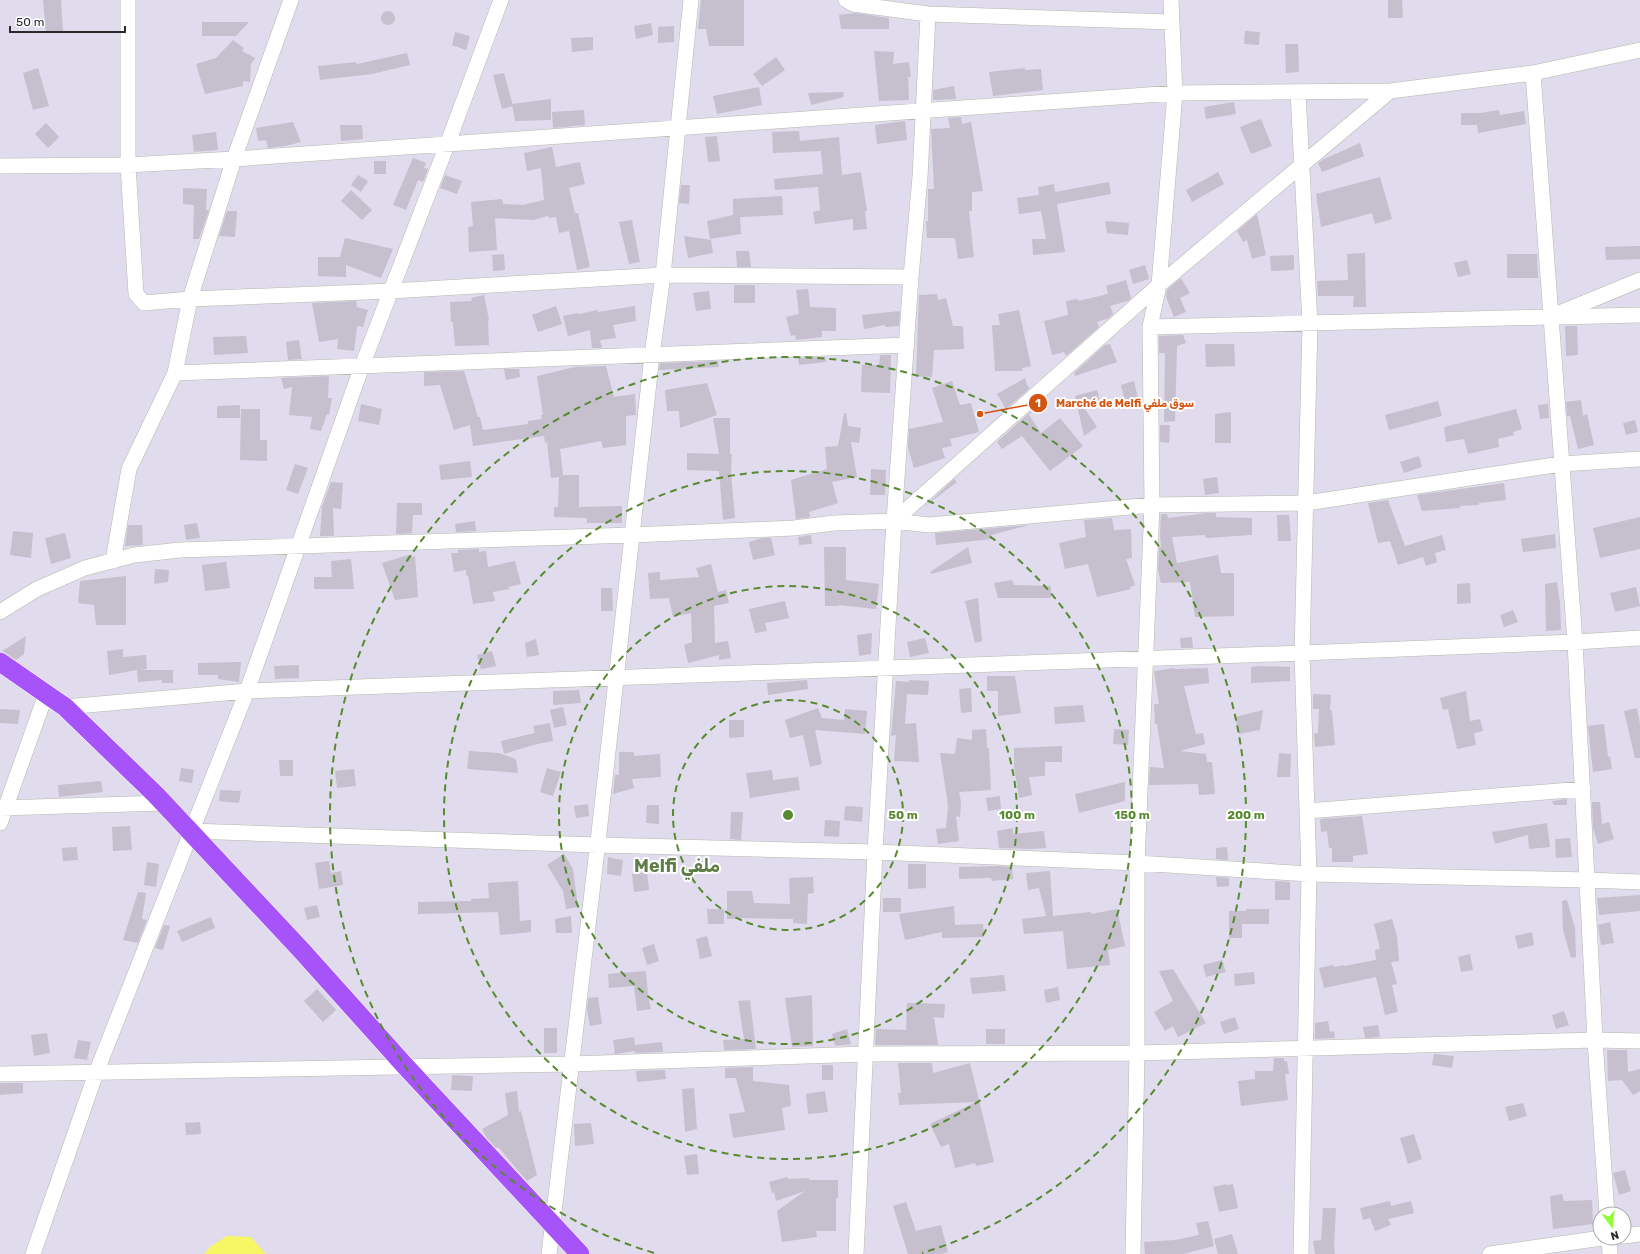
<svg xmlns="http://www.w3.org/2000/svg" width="1640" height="1254" font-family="Rubik,'Noto Sans Arabic',sans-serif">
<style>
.water{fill:#f7f766}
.building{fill:#c5bfce}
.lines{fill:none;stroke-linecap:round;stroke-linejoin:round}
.minor-casing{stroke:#b2bbab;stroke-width:16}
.major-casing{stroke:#fff;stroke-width:20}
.minor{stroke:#fff;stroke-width:15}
.major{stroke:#a753fa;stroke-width:19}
.ring{fill:none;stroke:#588a2f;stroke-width:2;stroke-dasharray:7 5}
.labels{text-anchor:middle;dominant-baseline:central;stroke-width:4;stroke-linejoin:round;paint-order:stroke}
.town-label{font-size:18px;font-weight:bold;fill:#5f7e47;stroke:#fff}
.centre{fill:#588a2f;stroke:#fff;stroke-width:2}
.ring-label{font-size:12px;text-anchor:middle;font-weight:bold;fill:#588a2f;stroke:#fff;stroke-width:4;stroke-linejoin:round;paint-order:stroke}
.leader{fill:none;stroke:#d5540f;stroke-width:1.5}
.callout-dot{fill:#d5540f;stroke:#fff;stroke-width:1.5}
.mark-label{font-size:12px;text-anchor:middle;font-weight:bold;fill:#fff}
.callout-label{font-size:11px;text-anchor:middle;font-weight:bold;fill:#d5540f;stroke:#fff;stroke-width:4;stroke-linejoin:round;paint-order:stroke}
</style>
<rect width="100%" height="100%" fill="#e0dbed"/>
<path class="water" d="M227,1236L251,1237L266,1254H204L211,1246Z"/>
<path class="building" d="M43,0H61L63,31L46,33Z
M701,0H744V46H709L706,29H698Z
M1388,0H1402L1403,18H1388Z
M381 18a7 7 0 1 1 14 0a7 7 0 1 1-14 0Z
M855,13L889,18V29H841L839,15Z
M202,22H249L236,36H202Z
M651,23L653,35L636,39L634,26Z
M674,26V42L658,43V27Z
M1245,31L1260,32L1259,45L1244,44Z
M455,32L470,36L466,50L452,45Z
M593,37V50L572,52L571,38Z
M233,40L244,48L242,51L255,58L251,64L250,82L243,81V86L205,94L196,64L216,58Z
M1285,44H1298L1299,72L1286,73Z
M874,51L894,52L893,64L909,62L911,77H908L909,100L879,101Z
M407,53L410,65L372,74L320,80L318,66L356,62L357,64Z
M776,57L785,70L762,86L753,74Z
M38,68L49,106L33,110L23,73Z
M1025,68V70L1041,69L1043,90L993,96L989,72Z
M504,73L513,106L502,109L493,75Z
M954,86L956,99L933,100V90Z
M759,87L762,105L717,114L713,96Z
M843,92L844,97L811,105L808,93Z
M551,99V120L515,121L512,104Z
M1234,102L1236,114L1206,119L1204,107Z
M584,110L585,125L553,128L552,112Z
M1499,110L1500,115L1524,111L1526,124L1478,133L1477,125H1461V113H1480Z
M961,117L962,124L971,122L983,191L972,192V211H969L974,257L958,259L955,238H927L926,221H928V189H934L931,129L950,128L948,118Z
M1261,119L1272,146L1251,154L1240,127Z
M905,121L907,140L877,144L875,125Z
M293,122L301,142L285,146L268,148L266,140L258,141L256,128Z
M46,123L59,137L48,148L35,134Z
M340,125H362L363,139L341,141Z
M799,131L800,141L839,137L842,175L861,172L867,211H865L867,229L853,230V219L815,224L813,212L820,210L818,187L775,190L774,179L823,174L821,151L773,153L772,132Z
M216,132L218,150L194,152L192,135Z
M717,136L720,161L708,162L705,137Z
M1360,143L1364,156L1322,172L1318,163L1324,159Z
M552,147L556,167L580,162L585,184L569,188L575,213H578L590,267L577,270L569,231L559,233L556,217L549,218L548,216L533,220L495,218L497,250L469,252L468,227L473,226L471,202L502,199L503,204L523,205L544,200L541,168L527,171L524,153Z
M413,158L426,163L424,168L428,169L423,182L418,180L406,210L393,205Z
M374,161H386V174H374Z
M1218,172L1224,184L1192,202L1186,190Z
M358,175L368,181L361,192L351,185Z
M445,175L462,181L457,194L440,188Z
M1380,177L1392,219L1375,224L1372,213L1321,227L1316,194Z
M1109,182L1111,194L1057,204L1065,252L1033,255L1032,239H1046L1041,211L1019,214L1017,198L1039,195L1038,187L1054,184L1055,192Z
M681,185H690L689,204L679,203Z
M183,188L207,189L206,210H209L199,239H193L194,205L183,204Z
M351,190L372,210L362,220L341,201Z
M782,196L783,215L740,217L741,234L710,239L707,221L733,215V199Z
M227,211H237L235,237L219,236Z
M1257,214L1266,255L1252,259L1247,240L1243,242L1237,231Z
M632,220L640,262L629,264L619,222Z
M1105,221L1129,223L1128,235L1107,233Z
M684,236L711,240L713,253L688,258Z
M345,238L393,249L381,278L346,265V277L318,276V257H340Z
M1640,246V259L1606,260L1605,247Z
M736,251H749L751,267H737Z
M1365,253L1366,307H1353L1354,296H1318L1317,281L1348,280L1347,254Z
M504,254L505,270L493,271L492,255Z
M1507,254H1537L1538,278H1507Z
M1294,255V270L1271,271L1270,256Z
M1467,260L1471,274L1458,277L1454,263Z
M1145,265L1149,279L1133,284L1129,270Z
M1181,278L1190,293L1180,298L1186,312L1174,317L1166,297L1167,290Z
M1126,280L1131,298L1128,301L1110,306L1113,314L1109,318L1097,322L1099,327L1066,356L1064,352L1052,355L1044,321L1068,315L1066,301L1078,299V301L1104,295L1108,293L1106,286Z
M734,285H755V303H734Z
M808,289L810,307L836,308V331H822V337L796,340L795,335L791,336L786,317L799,314L796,290Z
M709,291L711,309L696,311L693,293Z
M937,294L938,300L946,298L953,326H963L964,349L934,350L932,377L916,376L919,295Z
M484,295L489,320H488L489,345L455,346L453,322H451L450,302L472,301L471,298Z
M356,301L357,307L368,310L363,327L357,326L354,351L337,349L338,339L319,342L312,303Z
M556,306L562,324L538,332L532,315Z
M635,306L636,321L613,325L616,338L600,340L602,348H592L590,330L568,336L563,316L578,313L579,314L598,310V312Z
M1019,310L1031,366L1022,368L1023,371H995L992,325H1000L998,314Z
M900,311L899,326L885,327V325L864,329L862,315Z
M1565,326H1577L1578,355L1566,356Z
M1183,335L1186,343L1177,346L1175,421L1164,422L1165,353H1159V336Z
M246,336L248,353L214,355L213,337Z
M299,340L302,359L288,360L286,342Z
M1110,344L1117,362L1075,376L1074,373L1105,345Z
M1205,344H1234L1235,366L1206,367Z
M880,355H891L890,393L861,392L862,365H879Z
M825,357L826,362L799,365L798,358Z
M718,361L719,367L659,370L660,363Z
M606,366L614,397L635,394L636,415L626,416V445L603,448L601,441L560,449L563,475H579V507L622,506V523H587V518L554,517V507H558L559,477L551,478L547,442L545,443L544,436L473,446L470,425L454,430L440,385L424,386V372L464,371L478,417H480L483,430L528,424V421L542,419L541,415H543L537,376L575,367Z
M504,369H519L520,377L506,380Z
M329,376L328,398H332L329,415L327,414L321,431L310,429L312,417L289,415L292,387L284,389L281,378Z
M1025,378L1027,385L1030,388L1006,409L997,394Z
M952,381L960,405L971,403L979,432L950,439L952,446L942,448L945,458L914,468L908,448L909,429L943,422L932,388Z
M1134,381L1138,398L1125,401L1121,385Z
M707,383L717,415L680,428L679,411H667L665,390Z
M1097,390L1101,405L1085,409L1097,427L1084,436L1075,396Z
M1581,400L1583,416L1587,414L1594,445L1578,449L1570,416H1567L1566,402Z
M1438,401L1442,416L1389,430L1385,415Z
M1041,402L1029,415L1041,433L1060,418L1083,446L1050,471L1022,436L1002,449L997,442Z
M361,404L382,409L379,425L358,421Z
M1548,404L1549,418L1540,419L1538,405Z
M240,405V418H217V406Z
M241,409H260V440H267V461L240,460Z
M1516,409L1522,429L1513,432L1514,435L1498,439L1499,447L1468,454L1464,439L1446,442L1444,427Z
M1231,412V443H1215V414Z
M844,413H846L848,426L861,428L859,443L851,442L857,477L832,482L838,503L809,512L810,517L796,519L791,480L827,469L825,447L838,446Z
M713,418H730V454H732L731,472L735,518L723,520L719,471L687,470V453L719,454Z
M1635,420L1638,432L1626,435L1623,423Z
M1160,425H1170L1169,443L1160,442Z
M1419,456L1422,467L1404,473L1400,462Z
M470,461L472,477L441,480L439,465Z
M295,464L308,468L298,494L286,490Z
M871,469L886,470L885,495H870Z
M1217,477L1219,493L1205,495L1203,479Z
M954,479L957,482L924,507Z
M331,482L343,483L341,509L333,508L334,536H320L322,507Z
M1504,483L1506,500L1479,503V505L1460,506V508L1422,511L1417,495Z
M1388,500L1405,546L1442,535L1446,550L1435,553L1437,562L1426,566L1423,557L1398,565L1390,541L1378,543L1368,503Z
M397,503H422V515H413L412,533L396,534Z
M1207,513H1216V517L1252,518V535L1206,538L1205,535L1172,537L1177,563L1218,555L1221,573H1234V616L1195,617L1190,582L1161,583L1158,570L1159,547H1161L1160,534L1161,514H1167L1168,518Z
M1277,515H1289L1291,541H1278Z
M1640,517V549L1600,558L1593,528Z
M1112,518L1114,530L1131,529L1132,558L1126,559L1135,585L1130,587L1131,589L1097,597L1088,564L1065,569L1059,543L1086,537L1084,520Z
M475,521L476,531L456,532L455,524Z
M197,523L200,538L186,540L184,525Z
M128,525H142L143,545L125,546Z
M1030,525L991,535L992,539L936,545L935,533Z
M13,531L33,533L31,558L10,555Z
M65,533L71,558L51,564L45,538Z
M1555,534L1556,548L1523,552L1521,539Z
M811,535L812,544L799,545L798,537Z
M762,538H771L775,555L753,560L749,542Z
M824,547H846V580L879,584L876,609L839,605V606H825Z
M968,547L972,563L931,574L930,572Z
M479,549V552L486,551L488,567L515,561L521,584L508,587L509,589L493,592L495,601L473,604L468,575L466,576V570L454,572L451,553H458V550Z
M412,554V557L415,556L418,597L395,600L382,563Z
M351,559L354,589H314V577H332L331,561Z
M226,562L230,588L205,591L202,565Z
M711,564L718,592L726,590L729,603L714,606L715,643L728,641L731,658L719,660V655L688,663L684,645L692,642L691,613L673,617L669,598L650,599L648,573L660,572V580L699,577L696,568Z
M155,569L169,570L168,582L154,584Z
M126,576V625H96L94,605L78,603L80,581Z
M1012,580L1014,585L1051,586V598H998L994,583Z
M1557,582L1560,603L1561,630L1546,631L1545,584Z
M1470,583L1471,603L1457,604V584Z
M1636,587L1640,606L1615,612L1610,593Z
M601,588H612L613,611H601Z
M978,598L982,641L975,643L965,601Z
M785,601L789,618L765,623L767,631L755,633L749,609Z
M1513,610L1518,622L1504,627L1500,615Z
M872,633L871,654L859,656L857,635Z
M26,636L24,654L16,660L2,651Z
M1192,637L1193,648H1181L1180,638Z
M925,638L929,653L910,657L907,642Z
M536,639L539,655L527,657L525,643Z
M123,649V657L146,655L147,669L139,670H173V683H162V680L138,682L137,670L109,675L107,651Z
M492,651L496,666L481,669L477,655Z
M241,662L239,682L218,679V675H198V663Z
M299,665V678L275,679L274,666Z
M1259,666L1290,667V681L1251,683V667Z
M1174,668V669L1208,668L1209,683L1184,686L1196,734L1203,733L1205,744L1180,751L1206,754L1207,762H1212L1215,794L1199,795L1198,784L1149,785L1150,767L1164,768L1157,724H1155L1154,704H1159L1154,671Z
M987,676H1015L1021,713L998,716V691H987Z
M807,680L808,689L768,695L767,683Z
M909,680L929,681L928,695L907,694L905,724L916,723L919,762L894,761L896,735L891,736L896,681L909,682Z
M971,688L972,712L961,713L959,689Z
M579,690L581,703L553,705V691Z
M1466,691L1470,721L1480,719L1483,731L1474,733L1476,745L1457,749L1448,709L1443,710L1440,698Z
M1313,694L1331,695L1330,710L1332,711L1335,745L1315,747L1314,734L1318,733L1319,709H1313Z
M1083,705L1085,722L1055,724L1054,707Z
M563,707L567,725L554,728L550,710Z
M818,708L822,718L844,720L845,709L867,711L865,734L815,730L822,764L810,767L803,735L790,738L785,720Z
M1637,708L1640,724V758H1635L1624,711Z
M0,709L20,710L18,724L0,723Z
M1263,710L1260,730L1239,734L1235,717Z
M729,720H744V737L729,738Z
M550,723L553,741L533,745L504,754L501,741L535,733L533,726Z
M1604,724L1608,757L1610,756L1612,769L1593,772L1588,726Z
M986,729L987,748H989L991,790L959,792L961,802L960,817L956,816L959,841L938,844L936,829L946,828L948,805L940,753L955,754L957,738L972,740V730Z
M1114,729L1129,730L1128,745L1113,744Z
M1062,746V762H1045V776L1029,777L1032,795L1019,798L1014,766V748Z
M469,751L499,753L516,759L518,773L467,769Z
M619,752H634V756L660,754L661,777L632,779L634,788L613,794L615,775H619Z
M1279,753L1291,754L1290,777H1277Z
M279,760H293V776H280Z
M181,768L194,770L192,783L179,781Z
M547,768L561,772L553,796L540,792Z
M354,769L356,786L337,788L335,771Z
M772,770L773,780L798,777L800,790L750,798L746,773Z
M101,781L103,792L59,797L58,785Z
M1125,782V801L1079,813L1075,794Z
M220,790L241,791L239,803L219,801Z
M1000,796L1001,809L988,811L986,798Z
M1567,799V805H1554L1552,801Z
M1592,802H1600L1602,824L1609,822L1614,839L1598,844L1593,828Z
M588,804L589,816L576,818L574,806Z
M647,805H659V824L646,823Z
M845,806L863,807L862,822L844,820Z
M731,812H743L741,840L730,839Z
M1362,816L1368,854L1353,856V862H1332V848H1329L1327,831L1321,832L1320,819Z
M825,820L840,821L839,837L824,836Z
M1547,823L1550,847L1529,849L1528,835L1495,844L1492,832Z
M130,826L132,850L113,851L112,827Z
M1013,828V834L1044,831L1046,848L1030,849L999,848L997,831Z
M1570,838L1572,857L1556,858L1555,839Z
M77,847L78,860L63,861L62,848Z
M1227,847L1228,860L1216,859V848Z
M564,854L573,869L578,907L566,909L563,891L547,865Z
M608,857L623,860L621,876L607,874Z
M329,861L331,873L341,871L343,885L319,889L315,863Z
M147,862L159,864L156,887L144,885Z
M908,864H926V888L908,889Z
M999,866L1012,867L1013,879L992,881L991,878L959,879V867Z
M1050,871L1053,916L1091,912V914L1117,909L1125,946L1108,950L1110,965L1067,969L1063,931L1024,934L1022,919L1046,916L1039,888L1028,890L1026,873Z
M647,872L649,890L634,892L632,874Z
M813,877L814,893L808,894L807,924L793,923V919L741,918V919H727V891H752L754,903L790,904L789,878Z
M1216,877L1229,878V886L1217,887Z
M518,881L520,921L531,920V932L500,935L498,912L418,914V902L471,901V899L489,898L488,883Z
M1275,881L1290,882V900H1275Z
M138,892L146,893L142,919L147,920L138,943L123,940Z
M1640,895V911L1599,915L1597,898Z
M883,898H901V912H883Z
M1567,900L1575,928L1576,957L1571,958L1563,930L1562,901Z
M317,905L320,917L307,920L304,908Z
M954,906L955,925L983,924L984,937L942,938V932L905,940L899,914Z
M707,909H724V924H708Z
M1246,909H1269V924H1242V938H1229V911H1246Z
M571,916L572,933H556L555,919Z
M211,917L215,928L182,942L177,931Z
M1392,919L1397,936L1399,961L1391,962L1397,984L1392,985L1398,1012L1385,1015L1376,977L1324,988L1319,968L1333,965L1334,967L1344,965V966L1376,960L1375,950L1380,949L1374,924Z
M1610,922L1614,943L1601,945L1598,925Z
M164,925L170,926L163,950L155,948Z
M1532,932L1534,945L1518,949L1515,936Z
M707,936L712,956L700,959L696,939Z
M654,944L659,961L647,965L642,948Z
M1470,954L1473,970L1461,972L1458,957Z
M1222,960L1226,972L1206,977L1203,965Z
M1173,969L1206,1023L1178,1037L1173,1026L1165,1031L1154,1012L1173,1001L1159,971Z
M646,971L648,996L651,1009L637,1011L634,986L609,988L608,974Z
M1254,972L1255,984L1235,986L1234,974Z
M1004,975L1006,991L972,994L970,978Z
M1058,987L1060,1000L1046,1003L1044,990Z
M317,989L336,1010L323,1022L304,1001Z
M812,995L813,1046L792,1047L785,998Z
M598,997L602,1024L590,1026L587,1010L588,998Z
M750,1000L756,1049L724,1050L723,1040L744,1039L738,1001Z
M907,1003L945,1004L944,1018L934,1017L938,1045H875L876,1029L906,1030Z
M1564,1011L1569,1025L1556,1029L1552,1015Z
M1235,1017L1239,1029L1224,1034L1220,1022Z
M1328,1021L1330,1032L1334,1031L1335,1038L1315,1039V1023Z
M1378,1025L1380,1037L1365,1038L1363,1027Z
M544,1028H557V1053H544Z
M847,1029L851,1044L835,1046L832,1034Z
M986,1029H1005V1044H986Z
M47,1033L50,1053L34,1056L31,1035Z
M634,1037L635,1045L662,1042L663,1052L635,1053V1051L615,1054L613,1040Z
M78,1040L91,1042L87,1060L74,1058Z
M1607,1050H1627L1628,1072L1640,1069V1091L1633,1095L1622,1080L1608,1081Z
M1434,1054L1454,1056L1452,1068L1432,1065Z
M1274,1058H1284V1061H1287L1289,1074H1285L1288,1100L1241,1106L1238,1081L1255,1079V1071H1273Z
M898,1063H932L933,1073L970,1063L994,1162L976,1166L975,1163L955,1168L949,1144L941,1147L930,1124L976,1102L899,1105L898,1093H901Z
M822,1065H833V1080H822Z
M753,1067V1081L789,1085L791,1106L782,1108L785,1130L733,1138L729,1114L745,1112L736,1078H725V1068Z
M665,1070L666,1079L637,1082L636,1071Z
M452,1075L473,1076L472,1091L451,1090Z
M0,1083H23V1093L0,1095Z
M694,1088L697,1129L685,1132L682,1089Z
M517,1091L519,1112L521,1111L537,1175L527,1181L498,1147L496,1148L487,1138L482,1129L508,1115L505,1093Z
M825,1091L828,1112L808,1114L806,1094Z
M1523,1103L1527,1116L1509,1121L1505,1107Z
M200,1122L201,1134L186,1135L185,1123Z
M591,1123L594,1144L575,1146L574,1124Z
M1414,1134L1422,1159L1408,1164L1400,1138Z
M697,1154L699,1174L687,1175L684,1156Z
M1625,1170L1631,1191L1619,1195L1613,1173Z
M787,1177L788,1179L809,1178V1180H838V1198H836V1231H816L817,1237L782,1242L777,1211L805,1191L776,1201L774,1192L772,1193L769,1182Z
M1226,1184V1185L1233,1184L1238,1208L1219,1212L1213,1187Z
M1562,1194L1564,1201L1592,1200L1593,1224L1553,1229L1550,1196Z
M1390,1201L1391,1206L1411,1201L1414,1213L1388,1219L1391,1225L1375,1231L1370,1218L1363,1220L1360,1208Z
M906,1202L916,1231L941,1225L948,1252L941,1254H908L893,1206Z
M1323,1208H1336L1334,1245L1335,1254H1315L1313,1241L1321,1240Z
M1208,1221L1214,1246L1183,1254H1145L1144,1242L1175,1240L1199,1235L1196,1223Z
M1232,1234L1238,1254H1218L1214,1239Z"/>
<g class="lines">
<g class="minor-casing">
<path id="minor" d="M291,0L234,159L190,299L391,291L663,275L911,277
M846,0L853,4L928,14L1172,22
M1533,73L1575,642L1595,1040L1607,1214
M1298,92L1310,324L1302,653L1309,874L1301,1254
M0,166L128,165L234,159L1175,93L1390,91L1533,73L1640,50
M1559,317L1640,315
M1150,327L1550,317L1640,280
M175,373L907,345
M894,521L929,525L1152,505L1307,503L1561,464L1640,459
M113,561L129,469L175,373L190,299L144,303L136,294L128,165V0
M0,612L37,589L85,568L134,555L180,550L632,535L794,528L834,523L894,521L1159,285L1390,91
M65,707L247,691L1302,653L1575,642L1640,638
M0,808L164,803
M1307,811L1583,789
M0,823L46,694
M191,831L598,845L875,852L1137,863L1309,874L1588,880L1640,882
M0,1074L571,1064L866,1054L1137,1053L1595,1040L1640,1041
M1624,1236L1640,1234
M1609,1238L1610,1254
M33,1254L96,1073L247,691L362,366L447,145L501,0
M549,1254L599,833L652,355L663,275L691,0
M856,1254L875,852L894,521L911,277L920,177L928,14
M1133,1254L1137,1053V863L1152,505L1150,327L1159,285L1175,93L1171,0
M1490,1254L1602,1238"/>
</g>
<g class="major-casing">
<path id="major" d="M0,662L65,707L156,795L302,951L407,1068L580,1254"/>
</g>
<use href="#minor" class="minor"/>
<use href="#major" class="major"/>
</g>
<g class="ring">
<circle cx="788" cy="815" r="115"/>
<circle cx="788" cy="815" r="229"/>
<circle cx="788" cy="815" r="344"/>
<path d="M654 1253A458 458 0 1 1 922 1253"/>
</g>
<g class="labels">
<g class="town-label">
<text x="677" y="866">Melfi ملفي</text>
</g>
</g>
<circle cx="788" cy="815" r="6" class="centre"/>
<g class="ring-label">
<text x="903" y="819">50 m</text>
<text x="1017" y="819">100 m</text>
<text x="1132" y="819">150 m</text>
<text x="1246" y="819">200 m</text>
</g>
<path class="leader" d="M980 414L1038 403"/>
<g class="callout-dot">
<circle cx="980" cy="414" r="4"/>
<circle cx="1038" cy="403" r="10"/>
</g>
<g class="mark-label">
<text x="1038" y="407">1</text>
</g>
<g class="callout-label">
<text x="1125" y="407">Marché de Melfi سوق ملفي</text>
</g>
<g transform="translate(1612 1226) rotate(164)"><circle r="19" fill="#ffffff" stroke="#aaaaaa"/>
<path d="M0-3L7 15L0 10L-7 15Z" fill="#91ff36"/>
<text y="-6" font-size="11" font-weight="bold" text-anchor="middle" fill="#2a2a2a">N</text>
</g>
<path d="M10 26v6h115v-6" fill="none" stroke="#2a2a2a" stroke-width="2"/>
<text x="16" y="26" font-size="12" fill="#2a2a2a" stroke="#ffffff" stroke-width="3" paint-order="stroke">50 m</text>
</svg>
